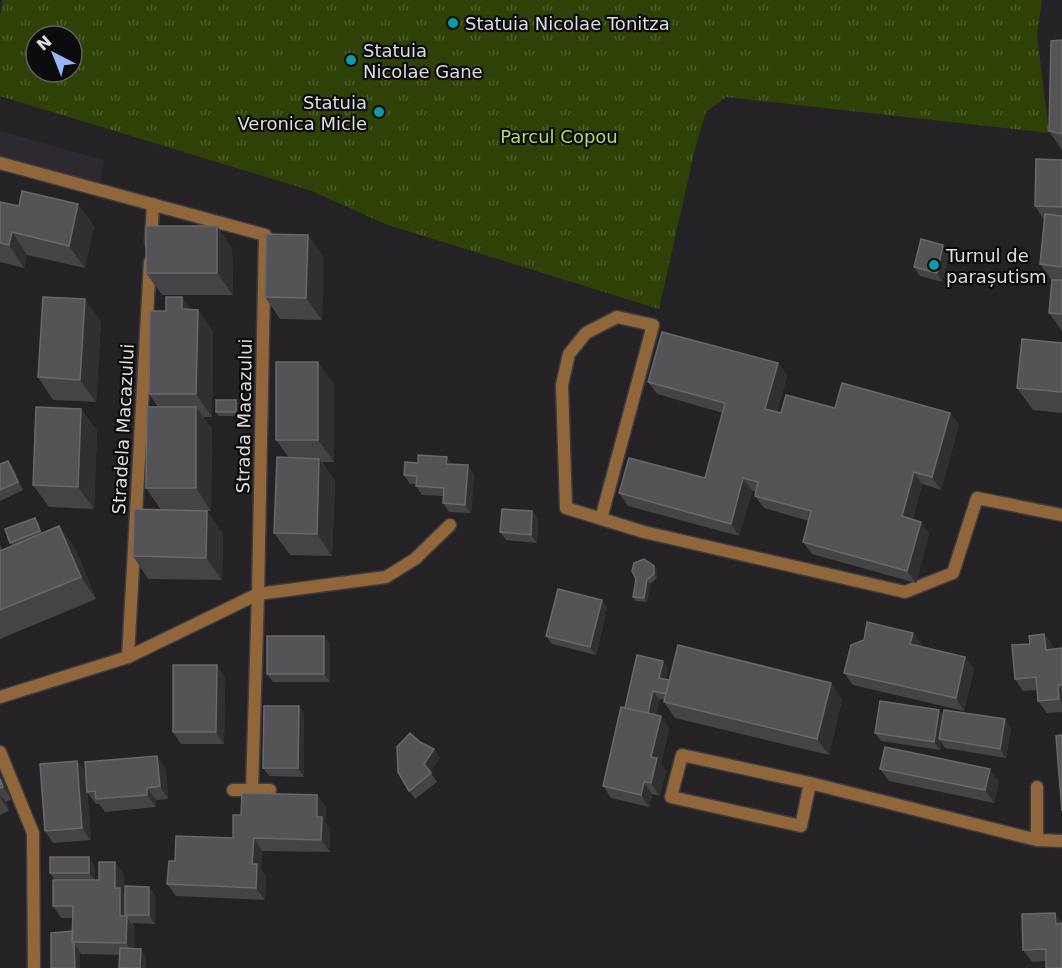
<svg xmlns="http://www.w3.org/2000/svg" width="1062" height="968" font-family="'DejaVu Sans',sans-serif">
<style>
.built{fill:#2e2930}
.grass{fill:url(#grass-tufts);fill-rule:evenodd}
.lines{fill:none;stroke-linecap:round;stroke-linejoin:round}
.lane-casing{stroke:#3e3c3e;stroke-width:15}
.street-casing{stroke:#3e3c3e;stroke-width:15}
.lane{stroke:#91663b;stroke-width:12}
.street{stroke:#91663b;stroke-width:12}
.wall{fill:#444345}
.shaded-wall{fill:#302f31}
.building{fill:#545356;stroke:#6a686b;stroke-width:1.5}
.culture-dot{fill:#0f9aa8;stroke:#0d0c0d;stroke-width:2}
.labels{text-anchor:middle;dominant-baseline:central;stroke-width:4.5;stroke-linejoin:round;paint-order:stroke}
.poi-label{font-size:18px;fill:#dddcde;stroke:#0d0c0d;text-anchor:start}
.park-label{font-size:18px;fill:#aedc6c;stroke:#0d0c0d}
.street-label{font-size:18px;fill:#dddcde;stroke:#0d0c0d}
</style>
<defs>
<pattern id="grass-tufts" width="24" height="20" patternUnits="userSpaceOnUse" patternTransform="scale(1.5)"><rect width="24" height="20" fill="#2e4208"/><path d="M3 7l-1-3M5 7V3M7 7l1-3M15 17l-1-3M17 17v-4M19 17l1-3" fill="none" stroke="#4c5d2c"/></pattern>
</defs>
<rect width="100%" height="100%" fill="#242224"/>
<path class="built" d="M0,131L104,160L100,186L0,159Z"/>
<path class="grass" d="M3,0H1042L1037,35L1049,133L726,97L706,112L695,149L659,309L385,224L312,191L0,96V16ZM36,36H72V72H36Z"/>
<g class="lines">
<g class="lane-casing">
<path id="lane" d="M601,519L653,325L617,317L586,333L569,354L562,385L566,508L644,532L905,592L953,573L977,498L1062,515
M810,783L801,826L671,797L682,755L810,783L1037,840L1062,841
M233,790H270
M252,790L258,594L386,577L415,559L450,525
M1037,840V787"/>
</g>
<g class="street-casing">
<path id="street" d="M0,163L265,235L258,594L128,657L0,697
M151,242L153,204
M128,657L150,262
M0,752L33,833L34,968"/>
</g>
<use href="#lane" class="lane"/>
<use href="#street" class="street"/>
</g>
<path class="wall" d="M1062,40V150L1049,131Z
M1062,160V314L1052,281L1040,264L1044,220L1035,206Z
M0,202L19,206L78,204L94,226L85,268L27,255L24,268L0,262Z
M217,226L232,248L233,295H162L146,273Z
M308,235L323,257L322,320L280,319L265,297Z
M943,245L949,254L942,282L920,276L914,267Z
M191,309L198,310L213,332L212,417H203L212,429L211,511H193L223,533L222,580L148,579L133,556L161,510L146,488L158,407L149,394L166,311Z
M1049,313L1062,314V331Z
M101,321L96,402L53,400L38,377Z
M1062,343V413L1033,410L1017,388Z
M778,363L787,376L777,412L781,413L835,408L950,413L959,425L941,490L922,484L913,519L929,534L916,583L812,554L803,542L809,521L764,508L755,496L756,492L752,491L739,536L628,506L619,493L705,478L723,413L657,394L648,382Z
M334,384V462H322L335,481L332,556L290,555L274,533L289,458L276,440Z
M236,400L239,404V416H219L216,412Z
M81,409L97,431L94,509L49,507L33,485Z
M8,461L14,469L23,490L0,501V464Z
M452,464L474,474L471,513L449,512L443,503V496L422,495L416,486V484H410L404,475Z
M532,511L538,519L537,543L506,540L500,532Z
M38,522L42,533L75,548L96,599L0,639V545L2,550L12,545L10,543Z
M654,566L657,570V578L650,584L647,602L636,601L633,597Z
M602,600L607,608L596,655L552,644L546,636Z
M913,633L922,645L921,646L965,657L974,669L964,711L853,685L844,673Z
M1044,634L1053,646V649L1062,648V712L1047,713L1038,701L1037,690L1023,691L1015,679L1030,644Z
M324,636L330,644V682H273L267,674Z
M663,661L668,669L666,679L842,699L829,755L675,718L664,702V700L659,699L656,715L669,728L661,764L666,771L660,796L652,794L649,807L611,798L603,786L625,708Z
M225,677L224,744H181L173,732Z
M299,706L304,714V777L269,776L263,768Z
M939,710L943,716L1011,728L1006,758L945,748L941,742L940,750L881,741L875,733Z
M420,742L434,749L440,758L430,772L437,782L415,799L409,791Z
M77,761L86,773L91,840L53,843L45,831Z
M166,769L168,799L156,800V807L105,812L99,804H96L87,792Z
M880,769L999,781L994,803L889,781Z
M0,775L4,780L12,799L6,802L9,811L0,815Z
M317,795L326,807L325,822L330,829V852L262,851L261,869L266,876L265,900L176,896L167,884L175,861L233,838L241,815Z
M89,857L94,865L95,880H99L124,874L123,893L125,896L149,887L155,895V924L132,923L135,929V949L146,957L120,955L81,954L80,952V968H51L73,931V918H61L53,906L55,880L50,873Z
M1062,922L1046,961L1032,962L1023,950Z"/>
<path class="shaded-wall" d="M78,204L94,226L85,268L69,246Z
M217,226L232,248L233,295L217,273Z
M12,232L27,255L24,268L9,245Z
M308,235L323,257L322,320L306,298Z
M943,245L949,254L942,282L937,273Z
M182,297L198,319V310L213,332L212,417L196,394L182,309Z
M85,299L101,321L96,402L80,380Z
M318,362L334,384V462L318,440Z
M778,363L787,376L774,421L765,409Z
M236,400L239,404V416L236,412Z
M196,407L212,429L211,511L196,488Z
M81,409L97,431L94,509L78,487Z
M950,413L959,425L941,490L932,477Z
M447,457L453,465L446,464Z
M319,459L335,481L332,556L317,534Z
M8,461L14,469L23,490L18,482Z
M468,465L474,474L471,513L465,505Z
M914,472L922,484L910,529L902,516Z
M743,478L752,491L739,536L731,524Z
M207,511L223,533L222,580L206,558Z
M532,511L538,519L537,543L531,535Z
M921,522L929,534L916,583L907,571Z
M59,526L75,548L96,599L81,577Z
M654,566L657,570V578L654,574Z
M647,580L650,584L647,602L644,598Z
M602,600L607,608L596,655L590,647Z
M913,633L922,645L919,656L910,644Z
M1044,634L1053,646L1054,662L1046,650Z
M324,636L330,644V682L324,674Z
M965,657L974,669L964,711L956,698Z
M663,661L668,669L665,686L659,678Z
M217,665L225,677L224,744L216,732Z
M831,683L842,699L829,755L817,739Z
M1058,685L1062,691V702L1059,699Z
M653,691L659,699L654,724L648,716Z
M299,706L304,714V777L298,768Z
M939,710L945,719L939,739L941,742L940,750L934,742Z
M661,716L669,728L661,764L666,771L660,796L651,783V757Z
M1005,719L1011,728L1006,758L1000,749Z
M434,749L440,758L430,773L424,764Z
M157,756L166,769L168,799L160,786Z
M77,761L86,773L91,840L82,828Z
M990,769L999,781L994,803L985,790Z
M0,775L4,780L12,799L3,787L0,779Z
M644,782L652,794L649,807L641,795Z
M147,788L156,800V807L147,795Z
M0,794L6,802L9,811L1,799Z
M317,795L326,807L325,822L330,829V852L321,840L317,817Z
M254,838L262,851L261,869L266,876L265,900L256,888L252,864Z
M89,857L94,865L95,881L89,873Z
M115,862L124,874L123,893L128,900L125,915L135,929V955L126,943L120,916L115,888Z
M149,887L155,895V924L149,915Z
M1055,913L1062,922V932L1056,924Z
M74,944L80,952V968H75Z
M141,949L146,957V968H140Z"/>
<path class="building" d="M1062,40V134L1049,131L1051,41Z
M1036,159L1062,160V207L1035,206Z
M22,191L78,204L69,246L12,232L9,245L0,243V202L19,206Z
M1045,214L1062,216V267L1040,264Z
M146,226H217V273H146Z
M266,234L308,235L306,298L265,297Z
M921,239L943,245L937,273L914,267Z
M1052,280H1062V314L1049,313Z
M43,297L85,299L80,380L38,377Z
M166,297H182V309L198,310L196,394H149L150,311H166Z
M662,332L778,363L765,409L781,413L786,395L835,408L842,383L950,413L932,477L914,472L902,516L921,522L907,571L803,542L811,511L755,496L758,482L743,478L731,524L619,493L629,458L705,478L725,403L648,382Z
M1022,339L1062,343V392L1017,388Z
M276,362H318V440H276Z
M216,400H236V412H216Z
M36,407L81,409L78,487L33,485Z
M147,407H196V488H146Z
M418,455L447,457L446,464L468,465L465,505L443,503L444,488L416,486L417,476L404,475L405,462L418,463Z
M277,457L319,459L317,534L274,533Z
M8,461L18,482L0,490V464Z
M134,509L207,511L206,558L133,556Z
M502,509L532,511L531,535L500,532Z
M35,518L40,531L10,543L5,529Z
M59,526L81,577L0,610V551Z
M644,559L654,566V574L647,580L644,598L633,597L636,579L632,571L634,563Z
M558,589L602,600L590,647L546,636Z
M867,622L913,633L910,644L965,657L956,698L844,673L851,645L864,640Z
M1044,634L1046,650L1062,648V685H1058L1059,699L1038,701L1036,677L1015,679L1012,645L1030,644L1029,636Z
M267,636H324V674H267Z
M678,645L831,683L817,739L664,702Z
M637,655L663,661L659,678L669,680L666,694L653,691L648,713L625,708Z
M173,665H217L216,732H173Z
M880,701L939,710L934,742L875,733Z
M264,706H299L298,768H263Z
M621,707L661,716L651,757L657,758L651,783L644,782L641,795L603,786Z
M944,710L1005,719L1000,749L939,739Z
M410,733L420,742L434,749L424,764L431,773L409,791L398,772L397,747Z
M1062,735V811L1056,736Z
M885,747L990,769L985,790L880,769Z
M157,756L160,786L147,788V795L96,799L95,791L87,792L85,762Z
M77,761L82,828L45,831L40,764Z
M0,779L3,787L0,788Z
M242,793L317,795V817H322L321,840L254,838L252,864H257L256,888L167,884L169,861H175L176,836L233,838V815H241Z
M50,857H89V873H50Z
M99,862H115V888H120V916H127L126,943L72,942L73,906H53V880H99Z
M125,886L149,887V915H125Z
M1055,913L1056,924L1062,923V968H1046V949L1023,950L1022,914Z
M73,931L72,942L74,944L75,968H51V933Z
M120,948L141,949L140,968H119Z"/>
<g class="culture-dot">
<circle cx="453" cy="23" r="6"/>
<circle cx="351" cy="60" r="6"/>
<circle cx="379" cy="112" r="6"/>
<circle cx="934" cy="265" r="6"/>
</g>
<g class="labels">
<g class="poi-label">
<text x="465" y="23">Statuia Nicolae Tonitza</text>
<text x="363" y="50">Statuia<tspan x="363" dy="21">Nicolae Gane</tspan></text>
<text x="367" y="102" text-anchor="end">Statuia<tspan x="367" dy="21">Veronica Micle</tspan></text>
<text x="946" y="255">Turnul de<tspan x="946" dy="21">parașutism</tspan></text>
</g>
<g class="park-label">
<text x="559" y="136">Parcul Copou</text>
</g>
<g class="street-label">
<text transform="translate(244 416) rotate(-89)">Strada Macazului</text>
<text transform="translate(123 429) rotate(-87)">Stradela Macazului</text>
</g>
</g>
<g transform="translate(54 54) rotate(318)"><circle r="28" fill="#0d0c0d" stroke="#605f61" stroke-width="1.5"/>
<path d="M0-4.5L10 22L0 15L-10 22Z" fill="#95b6fd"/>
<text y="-9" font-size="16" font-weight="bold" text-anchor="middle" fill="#dddcde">N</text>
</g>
</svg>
